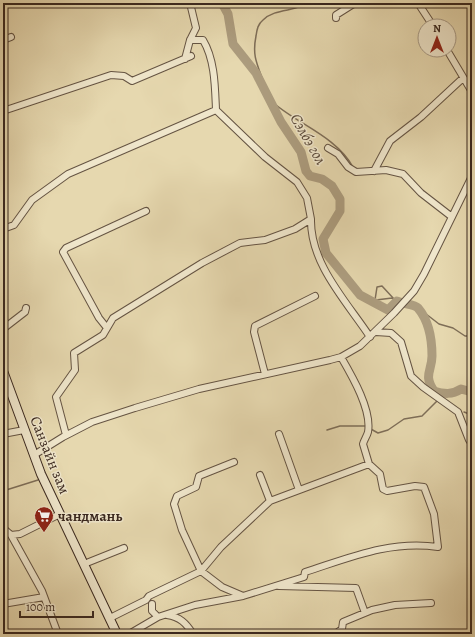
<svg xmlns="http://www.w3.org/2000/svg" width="475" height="637" font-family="Alegreya,serif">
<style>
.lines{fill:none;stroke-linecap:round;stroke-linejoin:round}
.stream{stroke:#7e6e58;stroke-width:1.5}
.river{stroke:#ac9c7e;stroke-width:9}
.street-casing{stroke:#655443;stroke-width:8}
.secondary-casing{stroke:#3a281f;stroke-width:10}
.street{stroke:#efe6cb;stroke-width:6}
.secondary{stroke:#efe6cb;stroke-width:8}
.labels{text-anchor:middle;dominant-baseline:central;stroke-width:3;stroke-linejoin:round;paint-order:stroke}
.street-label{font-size:15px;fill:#3a281f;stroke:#efe6cb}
.poi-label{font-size:15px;font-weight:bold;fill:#3a281f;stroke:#efe6cb;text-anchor:start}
.water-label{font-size:16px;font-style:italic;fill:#5c4b3c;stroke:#efe6cb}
</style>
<rect width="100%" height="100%" fill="#e6d8af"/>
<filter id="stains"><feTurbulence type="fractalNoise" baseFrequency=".005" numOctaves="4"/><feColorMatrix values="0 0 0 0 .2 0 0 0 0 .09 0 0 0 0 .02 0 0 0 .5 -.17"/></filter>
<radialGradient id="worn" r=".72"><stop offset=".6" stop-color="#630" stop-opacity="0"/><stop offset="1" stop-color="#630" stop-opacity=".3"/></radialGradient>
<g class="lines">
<path class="stream" d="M308,3C295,12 275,8 263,20C258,24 257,29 256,36C252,56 257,64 264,83C266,88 267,96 270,100C296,124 335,135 353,167
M375,300L377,287L382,286L394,299
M368,301L392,298L397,301
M417,307L439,324L453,328L465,336H472
M441,397L445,394
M464,412L472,415
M369,428L378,433L388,430L404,419L422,416L437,401
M327,430L340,426H366
M3,491L38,480"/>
<path class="river" d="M222,3L228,14L233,44L256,73L281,122L301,152L306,171L310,176L322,179L332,186L340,199V211L323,239L326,253L360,295L388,310L397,301C403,304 414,304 418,308C429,321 432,339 432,356C432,371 423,375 434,391C444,394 452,395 461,389L472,392"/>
<g class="street-casing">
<path id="street" d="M418,3L433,26
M336,18V15L355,3
M3,40L11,37
M447,50L472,92
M185,59L190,40L196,28L190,3
M3,111L111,75L124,76L132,81L191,56
M328,148L338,154L348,167L356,172L386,170L403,174L421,193L452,217
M374,171L390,141L421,117L463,78
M311,219C310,264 347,302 370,337
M3,229L14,225L32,200L68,174L216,110
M107,328L99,318L63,252L66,248L146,211
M3,329L25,312L26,308
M376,332L391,333L401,342L411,376L423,387L458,412L469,440
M265,374L254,332L255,326L315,296
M3,434L24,430
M279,434L299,490
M66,435L56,397L75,370L74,353L103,335L113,318L202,263L240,243L265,240L295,229L311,219L307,198L297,182L265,157L216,110C215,87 215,60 203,40H190
M34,455L63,437L92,422L135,408L199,389L330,360L341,357L360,346L394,313L414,291L424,274L472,176
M234,462L199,476L196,487L177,496L174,504L182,530L201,571L222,587L243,596L304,577L305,572C349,558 390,540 438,547L434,514L424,487L415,486L387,491L383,489L380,474L369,464L363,444C364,440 367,436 368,432C372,410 352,376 341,357
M260,475L270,501
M3,528L11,535L20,534L60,514
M11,535L42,591L58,634
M84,564L124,548
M279,586L356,588L365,613
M3,604L44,597
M152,604V611L158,617L195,605L243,596
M167,615C180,617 186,623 193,634
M110,618L146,600L149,596L201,571L221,547L270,501L369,464
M129,634L158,617
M335,634L342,629L343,622L372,610L395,605L431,603"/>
</g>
<g class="secondary-casing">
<path id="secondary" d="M3,371L41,474L117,634"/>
</g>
<use href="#street" class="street"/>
<use href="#secondary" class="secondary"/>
</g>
<defs>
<g id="supermarket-pin" transform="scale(1)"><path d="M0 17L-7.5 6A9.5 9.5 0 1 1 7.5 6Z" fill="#8f2418" stroke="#efe6cb"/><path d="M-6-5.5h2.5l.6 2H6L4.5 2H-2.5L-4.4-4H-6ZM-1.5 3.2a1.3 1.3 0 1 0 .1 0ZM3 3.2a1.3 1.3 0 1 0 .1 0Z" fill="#fff"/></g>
</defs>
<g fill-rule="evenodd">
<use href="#supermarket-pin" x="44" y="516"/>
</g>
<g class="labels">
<g class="street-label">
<text transform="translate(50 455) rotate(68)">Санзайн зам</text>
</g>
<g class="poi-label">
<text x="58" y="516">чандмань</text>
</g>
<g class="water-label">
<text transform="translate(308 139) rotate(60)">Сэлбэ гол</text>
</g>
</g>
<rect width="475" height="637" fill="none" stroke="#e6d8af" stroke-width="16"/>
<rect x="4" y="4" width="467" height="629" fill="none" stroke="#3a281f" stroke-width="2"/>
<rect x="8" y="8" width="459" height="621" fill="none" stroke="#3a281f"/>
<g transform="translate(437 38)"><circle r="19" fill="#efe6cb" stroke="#a79a86"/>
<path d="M0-3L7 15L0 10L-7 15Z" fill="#8f2418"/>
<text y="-6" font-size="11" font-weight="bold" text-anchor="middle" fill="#3a281f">N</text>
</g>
<path d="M20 611v6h73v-6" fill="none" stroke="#3a281f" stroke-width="2"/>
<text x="26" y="611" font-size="12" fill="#3a281f" stroke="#efe6cb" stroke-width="3" paint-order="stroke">100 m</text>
<rect width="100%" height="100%" filter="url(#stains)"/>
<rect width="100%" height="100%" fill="url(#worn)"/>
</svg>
